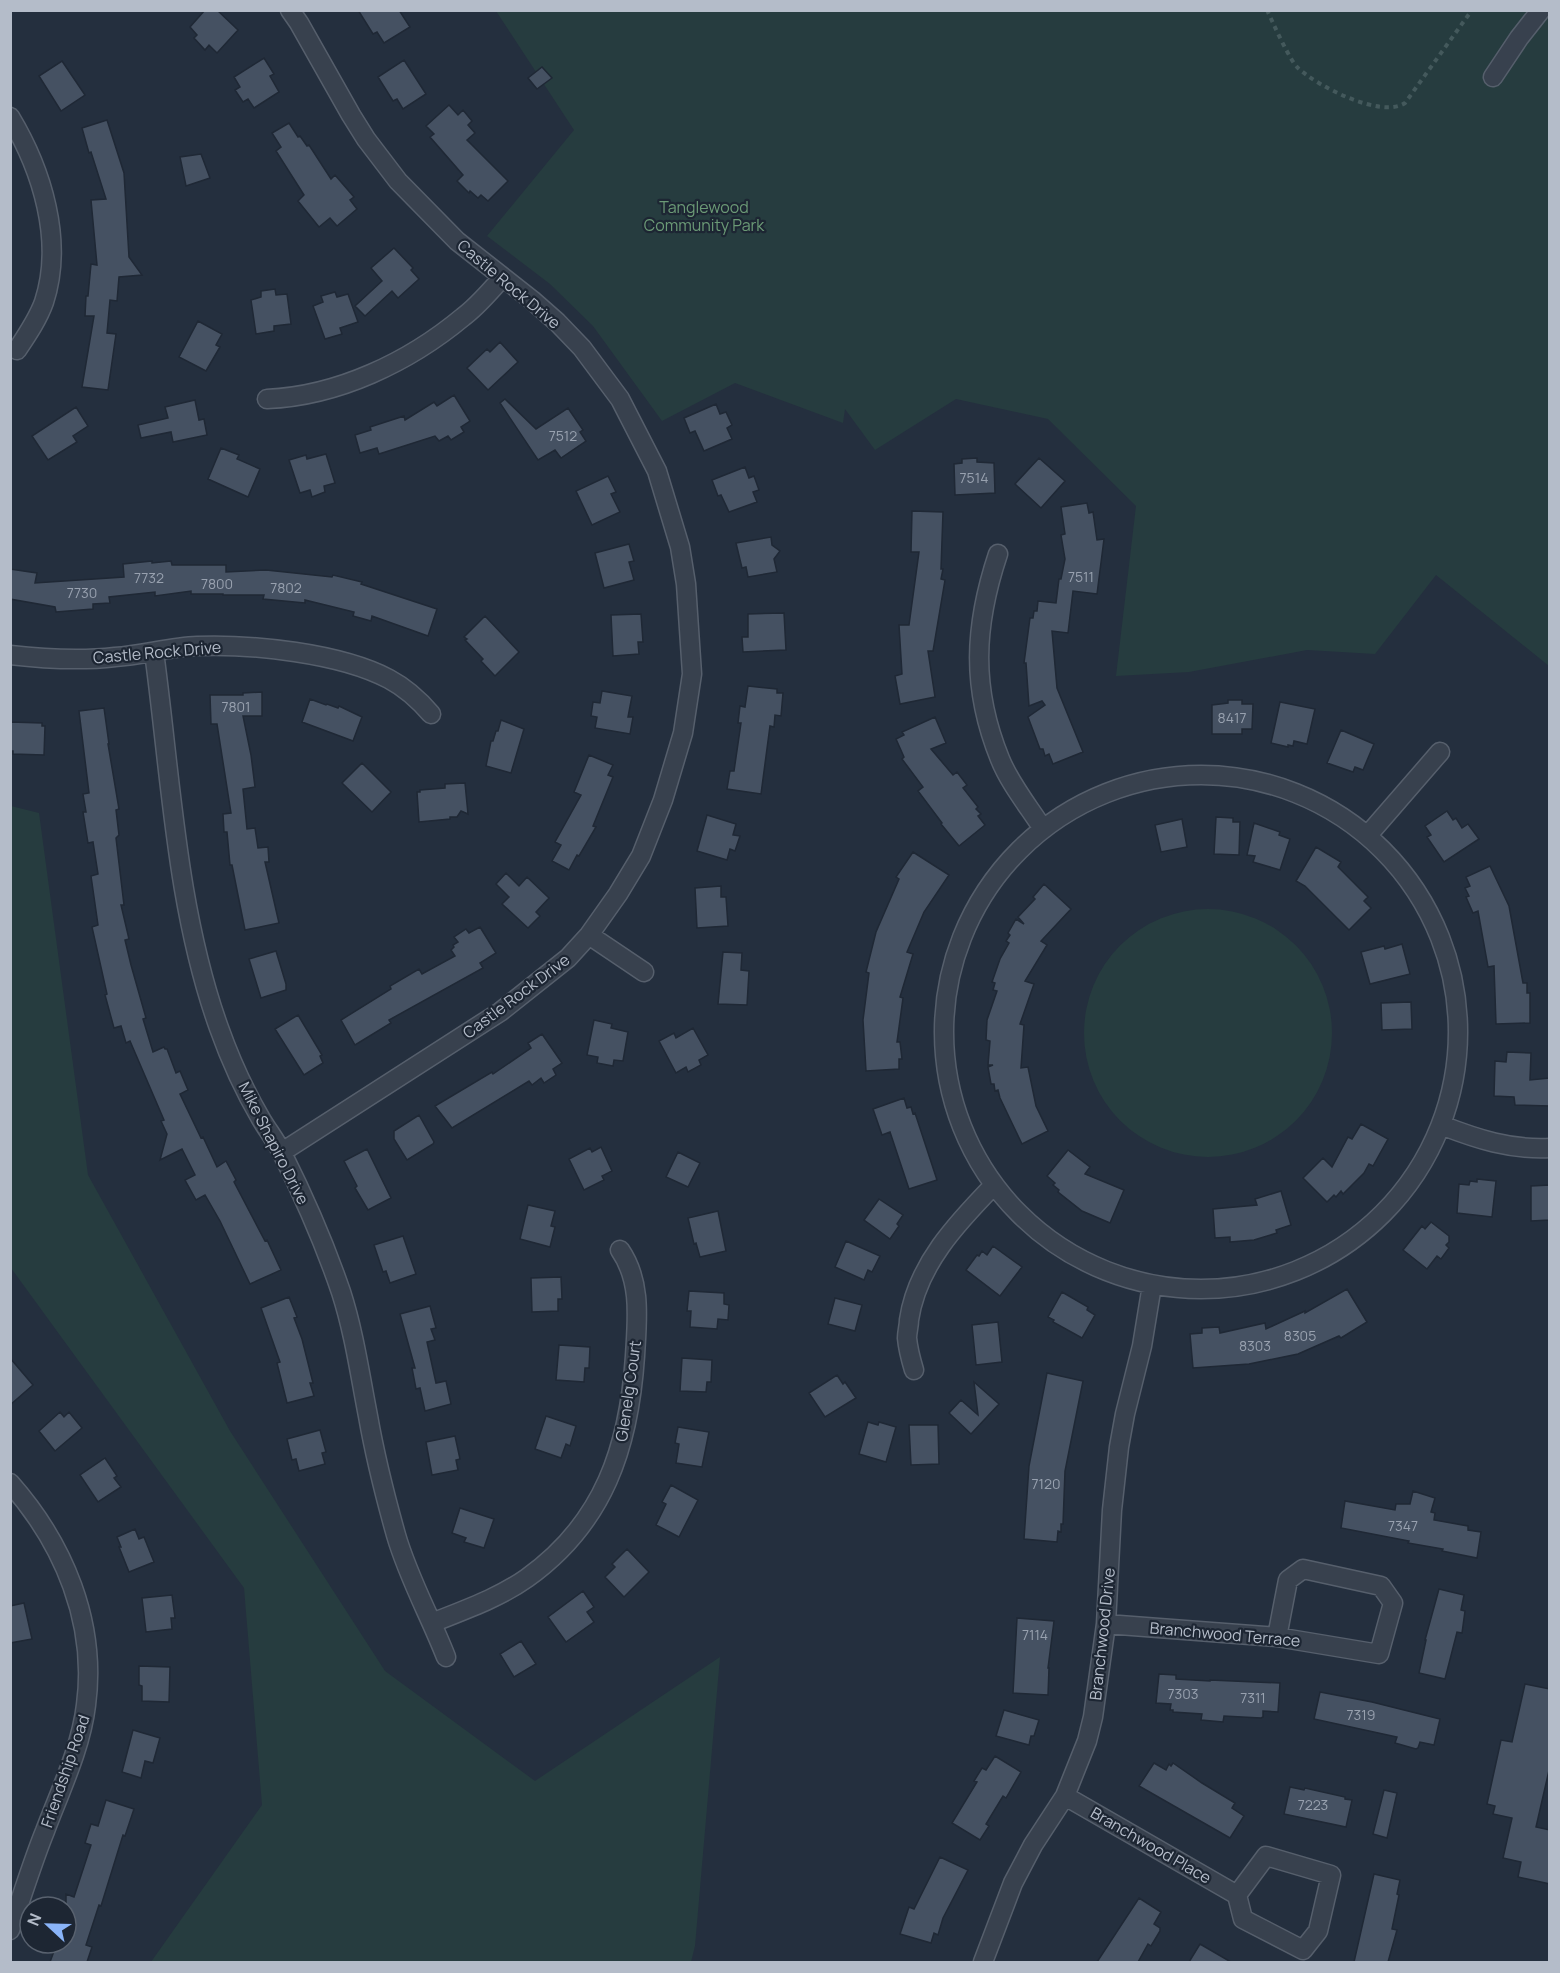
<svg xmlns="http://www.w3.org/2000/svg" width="1560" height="1973" font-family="Manrope,sans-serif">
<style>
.green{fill:#263c3f}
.building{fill:#455162;stroke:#1f2835;stroke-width:1.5}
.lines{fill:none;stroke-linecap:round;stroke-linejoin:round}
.minor-casing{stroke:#565f6c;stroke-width:21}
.path{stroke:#44595c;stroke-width:4;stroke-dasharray:4.5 4.5;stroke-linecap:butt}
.minor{stroke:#38414e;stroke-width:18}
.labels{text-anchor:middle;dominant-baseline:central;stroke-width:4.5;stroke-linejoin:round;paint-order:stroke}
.number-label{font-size:14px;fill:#98a1af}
.park-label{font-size:16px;fill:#6b9a76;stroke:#1d2633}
.street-label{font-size:16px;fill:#b4bcc9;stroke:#1d2633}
</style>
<rect width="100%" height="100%" fill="#242f3e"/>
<path class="green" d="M496,11H1549V666L1436,575L1375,654L1307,650L1189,672L1116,676L1136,506L1048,419L956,399L875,450L845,409L843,423L735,383L662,421L593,326L550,284L487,236L574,130Z
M11,806L39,813L88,1175L230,1431L385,1671L535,1781L720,1657L695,1946L691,1962H151L262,1805L244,1588L11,1268Z
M1084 1033a124 124 0 1 1 248 0a124 124 0 1 1-248 0Z"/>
<path class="building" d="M205,10H217L238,30L217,53L209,45L205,50L194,38L197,35L190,27Z
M358,10H399L410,27L384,43L377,32L373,34Z
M264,58L274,74L270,76L279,92L254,108L248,99L243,102L235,90L240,87L234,77Z
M404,60L426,94L403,109L397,99L393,101L378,77Z
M62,61L85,95L61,111L39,76Z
M542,67L552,78L537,89L528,78Z
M449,105L458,115L463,110L472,121L468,125L475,133L467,140L508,181L488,201L481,195L478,198L470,191L469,193L457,181L463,175L430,137L434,134L426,126Z
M107,120L124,173L129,257L142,275L119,277L117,301L110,300L107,333L116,334L108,390L82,387L94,316H85L86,296H88L91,264L97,265L91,200L106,199L91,152L89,153L82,128Z
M289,123L298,137L300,136L307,146L309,145L331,179L335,175L354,197L350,200L357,209L337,226L330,218L319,227L298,201L304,195L276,151L281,147L272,133Z
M201,154L210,178L186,186L180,157Z
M394,248L413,268L411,270L419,279L398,298L392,291L365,316L355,306L382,281L371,268Z
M275,289L276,295L287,294L291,324L274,326V331L256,334L251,300L261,297V291Z
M335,292L337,297L348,294L358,322L340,328L342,334L325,339L313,306L323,302L321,296Z
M198,321L222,334L216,345L220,347L206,371L179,357Z
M500,342L518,362L488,390L467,368L487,349L490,352Z
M454,395L470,421L461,427L464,432L451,440L448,436L439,441L435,436L379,454L377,448L360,453L355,435L371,430L370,427L404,416L405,420L434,402L437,406Z
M505,399L536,429L568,408L583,430L580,432L586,441L561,458L555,450L538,460L500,403Z
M195,400L199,420L204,419L207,435L173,442L171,432L141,438L138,425L168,418L165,407Z
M716,404L720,414L726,412L732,425L727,428L732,439L704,451L695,431L690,433L684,418Z
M76,407L88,426L73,436L77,442L48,460L32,436Z
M221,448L239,455L237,459L260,469L248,497L208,479Z
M326,454L335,483L324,486L325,492L312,497L310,490L300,493L289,460L306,455L307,459Z
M977,458V462L994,463L995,493L955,495L954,464L962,463V459Z
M1039,458L1065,481L1041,508L1015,484Z
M745,467L749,478L754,476L759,490L753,492L757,502L729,512L721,495L718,496L712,480Z
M608,476L616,492L611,494L620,512L592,525L576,491Z
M1087,503L1089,513L1093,512L1097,540L1104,539L1097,594L1073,591L1068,633L1052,631L1057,688L1083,752L1053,764L1049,754L1045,756L1043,749H1040L1028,717L1045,705L1042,701L1029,706L1026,663H1024L1030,618H1033L1034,611H1037L1038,601L1056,603L1059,579H1061L1065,559L1061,535L1065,534L1061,507Z
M912,511L943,512L941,569H943L941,579L945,580L933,651H928L935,697L900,704L895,676L902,674L899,625H909L919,552H911Z
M771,537L772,545L780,551L774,559L777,572L748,577L746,567L742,568L736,543Z
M629,544L634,561L629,562L634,580L604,588L595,553Z
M152,561V563L171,561L172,565H226V572L266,570L332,577L333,575L362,582L361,584L437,609L428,636L372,616L371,621L353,616L354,612L305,600V603L263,599L264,595H223V594H191V591L155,596V592L109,597L110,603L93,604V609L56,612L55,607L10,599V569L37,573L35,583L124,577L123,564Z
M784,613L786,650L743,652L742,637H748V614Z
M641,614L643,642H638L639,654L613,656L611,615Z
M485,616L519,652L495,676L481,661L483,659L465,640L467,639L464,637Z
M748,686L777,689V693H783L781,716L775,715L774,727L770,726L761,794L727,789L730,771H734L741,723H738L740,706L745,707Z
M602,691L632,696L628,717H633L630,734L595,728L597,717L591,716L593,702L600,703Z
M262,692V716H243L251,755L255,787L243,789L247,829L255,828L258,848L268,847L269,862H265L279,923L245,930L232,865H230L227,832H224L223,814L231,813L217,724H211L210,695H243V693Z
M310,699L326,705L327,704L338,708L339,706L362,717L353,741L302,722Z
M1228,700H1242V704H1253L1252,729H1242V734H1212V705L1228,703Z
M1280,702L1315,709L1307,744L1294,741L1293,746L1288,745V747L1271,743Z
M104,708L109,744H108L119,809L116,810L119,835L116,838L124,905H121L129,939L125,940L131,965L146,1018L143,1019L153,1052L164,1047L165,1049H167L176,1073L180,1071L188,1090L180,1094L201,1138L203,1137L217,1167L226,1161L236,1180L234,1182L265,1241L267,1240L281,1270L250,1284L220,1221L205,1195L196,1200L185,1180L195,1175L182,1149L160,1160L167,1134L161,1121L164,1120L130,1041L126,1043L121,1026L114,1028L105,995L107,994L92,927L98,925L91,876L98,874L93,842L88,843L83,812H86L83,794L89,793L79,711Z
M935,717L946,743L931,749L953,775L957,772L967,785L963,788L978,807L976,809L981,814L978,816L985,825L959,846L941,824L942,823L918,791L923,787L902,759L904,757L896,739L904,735L902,732Z
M501,720L524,729L511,773L486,766L491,741H493L496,731H498Z
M10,722L42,723V726H45L44,755L13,754V751H10Z
M1341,730L1374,744L1363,770L1355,767L1353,772L1327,763Z
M589,755L613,765L608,775L613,777L593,826L596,827L579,856L577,855L569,870L552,861L561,845L555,842L581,795L574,792Z
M362,763L391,792L372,812L342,783Z
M465,783L468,814L461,811L457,817H450V819L419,822L417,792H420V790L445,788V784Z
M1447,811L1453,820L1456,818L1462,828L1468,824L1479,839L1444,862L1427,837L1431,835L1425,826Z
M707,815L736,824L733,835L740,836L735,851L730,849L727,860L697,851Z
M1216,817L1233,818V822H1240L1239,855L1214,854Z
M1182,819L1187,847L1161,852L1155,825Z
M1254,823L1280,832L1279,835L1290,839L1280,870L1253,862L1255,856L1247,855Z
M1316,847L1341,862L1338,867L1368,897L1364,901L1371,908L1349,930L1305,886L1296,881Z
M913,852L949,875L924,912L907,952L913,954L900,997L903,998L897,1042H900L902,1059H899V1069L866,1071L863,1020L869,973L866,972L876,932L899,879L896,877Z
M1490,866L1509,906L1523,983H1527V993H1530V1023L1496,1024L1494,966L1488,967L1478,911L1473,913L1466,897L1469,896L1465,888L1470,886L1466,877Z
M506,873L519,886L527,877L549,898L536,912L540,916L528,928L502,904L509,897L496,884Z
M1044,884L1071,909L1041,941L1047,945L1025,981L1034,984L1020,1024L1024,1025L1021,1068L1028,1067L1036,1106L1048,1131L1022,1144L1000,1098L998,1090L995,1091L994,1084H991L988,1067L993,1065H988L990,1041L986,1040L987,1020L997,991L993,990L995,983L992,982L1000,959L1009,943L1006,941L1010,935L1008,933L1016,919L1024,924L1018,917L1035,899L1033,897Z
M721,886V897H726L728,926L697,928L695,888Z
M480,927L496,953L480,963L483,968L389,1020L391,1023L355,1045L341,1020L391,989L390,986L419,969L422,974L455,956L451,950L454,947L453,945L458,942L454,937L466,929L469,933Z
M1402,944L1410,974L1370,984L1361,952L1384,946L1385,949Z
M276,951L286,984V990L261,998L249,959Z
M723,952L742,953L741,970L749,971L747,1005L718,1004Z
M1411,1002L1412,1029L1382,1030L1381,1003Z
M298,1015L322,1055L320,1056L323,1063L304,1075L275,1029Z
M594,1020L612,1024L611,1028L628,1032L623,1061L614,1060L613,1066L597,1063L598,1057L587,1055Z
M693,1028L708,1055L699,1060L701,1065L688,1072L686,1067L676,1073L659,1041L674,1033L676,1038Z
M542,1034L562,1063L553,1069L556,1075L544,1083L541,1078L532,1085L529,1081L452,1128L435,1106L492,1072L493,1074L531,1048L528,1043Z
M1507,1052L1531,1053L1530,1080L1550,1078V1106L1515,1105L1514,1097L1494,1096L1495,1061L1506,1062Z
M904,1098L907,1108L911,1107L913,1114L915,1113L937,1180L909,1189L890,1132L882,1135L873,1109Z
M419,1115L434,1142L433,1144L407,1160L394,1139V1131Z
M1361,1124L1388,1139L1373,1166L1369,1164L1364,1173L1343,1194L1341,1191L1336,1197L1334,1195L1327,1202L1303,1178L1323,1158L1332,1167L1348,1137L1352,1139Z
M601,1147L612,1171L602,1176L604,1180L584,1190L569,1159L590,1148L592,1152Z
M367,1149L391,1198L368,1210L355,1188L357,1186L344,1161Z
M1068,1150L1090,1167L1085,1174L1124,1190L1110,1223L1082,1211L1058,1192L1059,1190L1053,1185L1055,1183L1047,1176Z
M678,1152L700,1163L688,1187L666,1177Z
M1477,1179L1496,1181L1492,1217L1457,1213L1459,1184L1469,1185L1470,1181L1477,1182Z
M1550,1185V1220L1531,1221V1186Z
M1281,1191L1291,1225L1276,1230L1277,1233L1254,1240L1230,1242V1237L1215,1238L1213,1209L1257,1205L1255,1199Z
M879,1199L903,1215L897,1224L899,1226L890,1239L864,1220Z
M528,1205L555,1211L551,1226L555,1227L550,1247L520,1239Z
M718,1211L726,1251L700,1257L696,1243L694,1244L688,1218Z
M1431,1222L1449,1236V1242L1446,1245L1449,1248L1441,1259L1437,1256L1427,1269L1403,1250L1422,1226L1425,1229Z
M403,1236L416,1274L390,1283L386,1271L383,1272L374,1245Z
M846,1241L880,1256L872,1272L868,1270L864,1280L835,1267Z
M993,1246L1022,1267L1000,1296L966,1270L977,1255L979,1256L982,1251L987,1255Z
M561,1277L562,1299H558V1311L532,1312L531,1278Z
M1347,1289L1367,1322L1341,1338L1339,1336L1298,1354L1249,1364L1193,1368L1190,1334L1202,1333V1328L1219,1327L1220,1333L1265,1323L1266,1329L1305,1311V1313Z
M689,1291L724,1293V1304L729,1305L728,1320L718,1319L717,1329L690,1327L691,1311H687Z
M1062,1292L1088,1307L1087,1310L1095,1315L1082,1338L1053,1322L1054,1320L1048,1317Z
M289,1297L297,1317L294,1318L302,1339L313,1383H310L314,1396L287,1403L277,1363L280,1362L261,1308Z
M835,1298L862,1305L855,1331L828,1324Z
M430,1306L436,1328L431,1329L435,1340L427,1342L436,1383L446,1381L451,1404L425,1411L420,1388L416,1389L412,1368H415L400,1314Z
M998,1322L1002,1362L976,1365L972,1325Z
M559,1345L590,1347L589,1368H585L584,1382L556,1380Z
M10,1358L33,1385L10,1405Z
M682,1358L712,1360L711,1382H707L706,1392L680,1391Z
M1047,1373L1083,1381L1065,1471L1063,1524H1061V1532L1058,1531L1057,1542L1024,1539L1029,1466Z
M837,1375L843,1384L845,1382L856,1398L825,1417L809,1393Z
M974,1382L999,1404L971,1434L949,1413L961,1400L978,1415Z
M60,1412L64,1417L69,1412L82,1428L55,1451L39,1431Z
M546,1416L576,1426L570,1446L566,1444L561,1458L535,1449Z
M868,1422L878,1425L879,1422L896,1427L886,1462L859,1454Z
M909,1425H938L939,1464L911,1465Z
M678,1427L709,1432L702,1467L676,1463L679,1444L675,1443Z
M320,1430L326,1452L322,1453L325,1464L299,1471L296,1459L292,1460L287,1439Z
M455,1436L460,1459L456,1460L458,1470L432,1475L426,1442Z
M105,1458L117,1476L114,1478L121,1487L98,1502L80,1475Z
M671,1485L698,1500L679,1537L656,1525L666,1504L662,1502Z
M1413,1491L1435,1498L1431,1512L1435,1513L1434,1520L1468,1526V1530L1481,1532L1477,1558L1442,1551L1443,1549L1408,1543L1409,1541L1341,1528L1345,1501L1395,1510L1396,1504H1410Z
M460,1508L494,1519L484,1548L464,1542L466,1538L452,1533Z
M135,1529L139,1539L144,1537L154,1562L129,1572L119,1547H121L117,1537Z
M627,1549L649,1572L624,1597L605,1577L615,1567L612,1564Z
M1439,1589L1464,1595L1461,1610L1465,1611L1462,1633L1457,1632L1445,1679L1419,1673L1426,1640H1425Z
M583,1591L594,1607L587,1612L594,1622L566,1642L548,1617Z
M172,1595L175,1618H171L172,1629L146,1632L142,1598Z
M24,1603L32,1639L10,1643V1606Z
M1017,1618L1054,1621L1048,1668H1049L1048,1695L1013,1693Z
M521,1641L536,1664L514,1677L500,1654Z
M139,1666L170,1667L169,1702L142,1701V1686L139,1685Z
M1159,1674L1176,1675V1679L1210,1681V1680L1280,1683L1278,1712L1263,1711V1717L1261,1718L1224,1716L1223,1722L1201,1720L1202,1714L1173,1712V1710H1170L1171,1704L1156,1703Z
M1525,1684L1550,1689V1766L1536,1827L1550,1830V1884L1518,1877L1521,1862L1503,1858L1512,1818L1493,1814L1495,1806L1487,1804L1501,1740L1512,1742Z
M1320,1692L1372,1702L1440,1719L1434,1745L1420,1742L1418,1748L1416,1749L1395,1743L1397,1737L1314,1719Z
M1004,1710L1039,1720L1034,1736H1031L1029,1745L996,1736Z
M133,1730L160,1738L153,1763L145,1761L141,1778L122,1772Z
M995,1756L1021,1772L1006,1798L1003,1796L986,1824L989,1826L980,1840L952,1823L977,1782L974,1781L982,1768L986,1770Z
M1154,1763L1166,1770L1169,1764L1171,1766L1173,1763L1202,1783L1235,1803L1232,1808L1244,1816L1230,1838L1139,1786Z
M1290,1787L1304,1790L1305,1788L1345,1797V1799L1352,1800L1346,1827L1284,1814Z
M1384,1790L1397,1793L1387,1838L1373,1834Z
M106,1800L134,1809L125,1836L123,1835L101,1906L99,1905L86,1945L92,1947L87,1962H50L57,1943H66V1894L74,1897L91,1845L85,1843L91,1824L98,1826Z
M940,1857L968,1870L943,1918L938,1935L934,1933L931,1943L900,1934L909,1907L914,1909Z
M1374,1874L1400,1880L1397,1894L1399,1895L1392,1929L1397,1930L1388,1962H1354Z
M1139,1898L1161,1912L1154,1924L1160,1928V1931L1151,1946L1148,1944L1138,1962H1097Z
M1200,1944L1231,1962H1189Z"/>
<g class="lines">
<g class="minor-casing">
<path id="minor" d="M1493,77L1519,38L1541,10
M10,117C42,170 64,241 44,302C38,319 27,335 17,350
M267,399C338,396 409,362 463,317C478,306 490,291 502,278
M998,554C974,626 971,688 1000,759C1010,784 1029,807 1043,829
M154,652C171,777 176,908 219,1028C230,1059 244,1090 261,1119C268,1131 277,1142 283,1155C305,1199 325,1245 341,1292C354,1332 360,1375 368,1416C375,1456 385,1496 396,1535C408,1577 430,1616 446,1657
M10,655C45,659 81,661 115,657C143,655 170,647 197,646C252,644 340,653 389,679C406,688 419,700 431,714
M944 1032a257 257 0 1 1 514 0a257 257 0 1 1-514 0Z
M1368,835L1440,752
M589,935L644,972
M1441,1125C1477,1139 1510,1150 1550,1148
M282,1152L500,1012L568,958L589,935L618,894L641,856L663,800L683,733L692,674L686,584L680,547L657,471L620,399L582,348L557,322L532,300L457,241L398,181L366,139L351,115L299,23L290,10
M914,1370C911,1360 908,1349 907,1338C907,1332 909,1326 909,1320C917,1265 957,1223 994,1185
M10,1483C64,1544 97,1623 86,1705C81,1748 60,1791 45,1831C32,1863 22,1897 10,1930
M432,1623C464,1610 499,1598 527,1578C604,1523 629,1447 635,1356C637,1320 642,1282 620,1250
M1106,1624L1277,1637L1379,1654L1393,1603L1381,1586L1303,1569L1288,1580L1277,1637
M1065,1796L1237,1895
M1266,1856L1331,1875L1318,1931L1303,1950L1243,1919L1237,1895Z
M983,1962L1013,1883L1033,1845L1065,1796L1087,1741L1093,1717L1106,1624L1112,1510L1119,1447L1125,1414L1142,1346L1152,1285"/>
</g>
<path class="path" d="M1267,10C1273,23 1290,61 1298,68C1317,86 1381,119 1405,103L1472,10"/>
<use href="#minor" class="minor"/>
</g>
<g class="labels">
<g class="number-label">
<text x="563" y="435">7512</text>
<text x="974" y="477">7514</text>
<text x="1081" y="576">7511</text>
<text x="149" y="577">7732</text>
<text x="217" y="583">7800</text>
<text x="286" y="587">7802</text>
<text x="82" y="592">7730</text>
<text x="236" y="706">7801</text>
<text x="1232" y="717">8417</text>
<text x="1300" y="1335">8305</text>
<text x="1255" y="1345">8303</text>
<text x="1046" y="1483">7120</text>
<text x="1403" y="1525">7347</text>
<text x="1035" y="1634">7114</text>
<text x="1183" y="1693">7303</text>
<text x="1253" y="1697">7311</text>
<text x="1361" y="1714">7319</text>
<text x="1313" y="1804">7223</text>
</g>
<g class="park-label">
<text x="704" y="207">Tanglewood<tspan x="704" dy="18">Community Park</tspan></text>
</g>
<g class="street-label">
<text transform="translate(509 284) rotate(40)">Castle Rock Drive</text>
<text transform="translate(157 652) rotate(-5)">Castle Rock Drive</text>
<text transform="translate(516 996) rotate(-37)">Castle Rock Drive</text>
<text transform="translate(274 1143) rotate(63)">Mike Shapiro Drive</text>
<text transform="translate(628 1391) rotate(-82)">Glenelg Court</text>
<text transform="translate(1102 1634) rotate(-84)">Branchwood Drive</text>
<text transform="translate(1225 1634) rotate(5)">Branchwood Terrace</text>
<text transform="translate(65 1771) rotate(-71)">Friendship Road</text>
<text transform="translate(1151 1845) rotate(30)">Branchwood Place</text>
</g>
</g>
<rect width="1560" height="1973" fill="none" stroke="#b4bcc9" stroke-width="24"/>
<g transform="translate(48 1925) rotate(292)"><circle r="28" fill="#1d2633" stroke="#59626f" stroke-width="1.5"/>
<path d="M0-4.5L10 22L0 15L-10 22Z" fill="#8ab4f8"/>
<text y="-9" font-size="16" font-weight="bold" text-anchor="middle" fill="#b4bcc9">N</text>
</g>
</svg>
